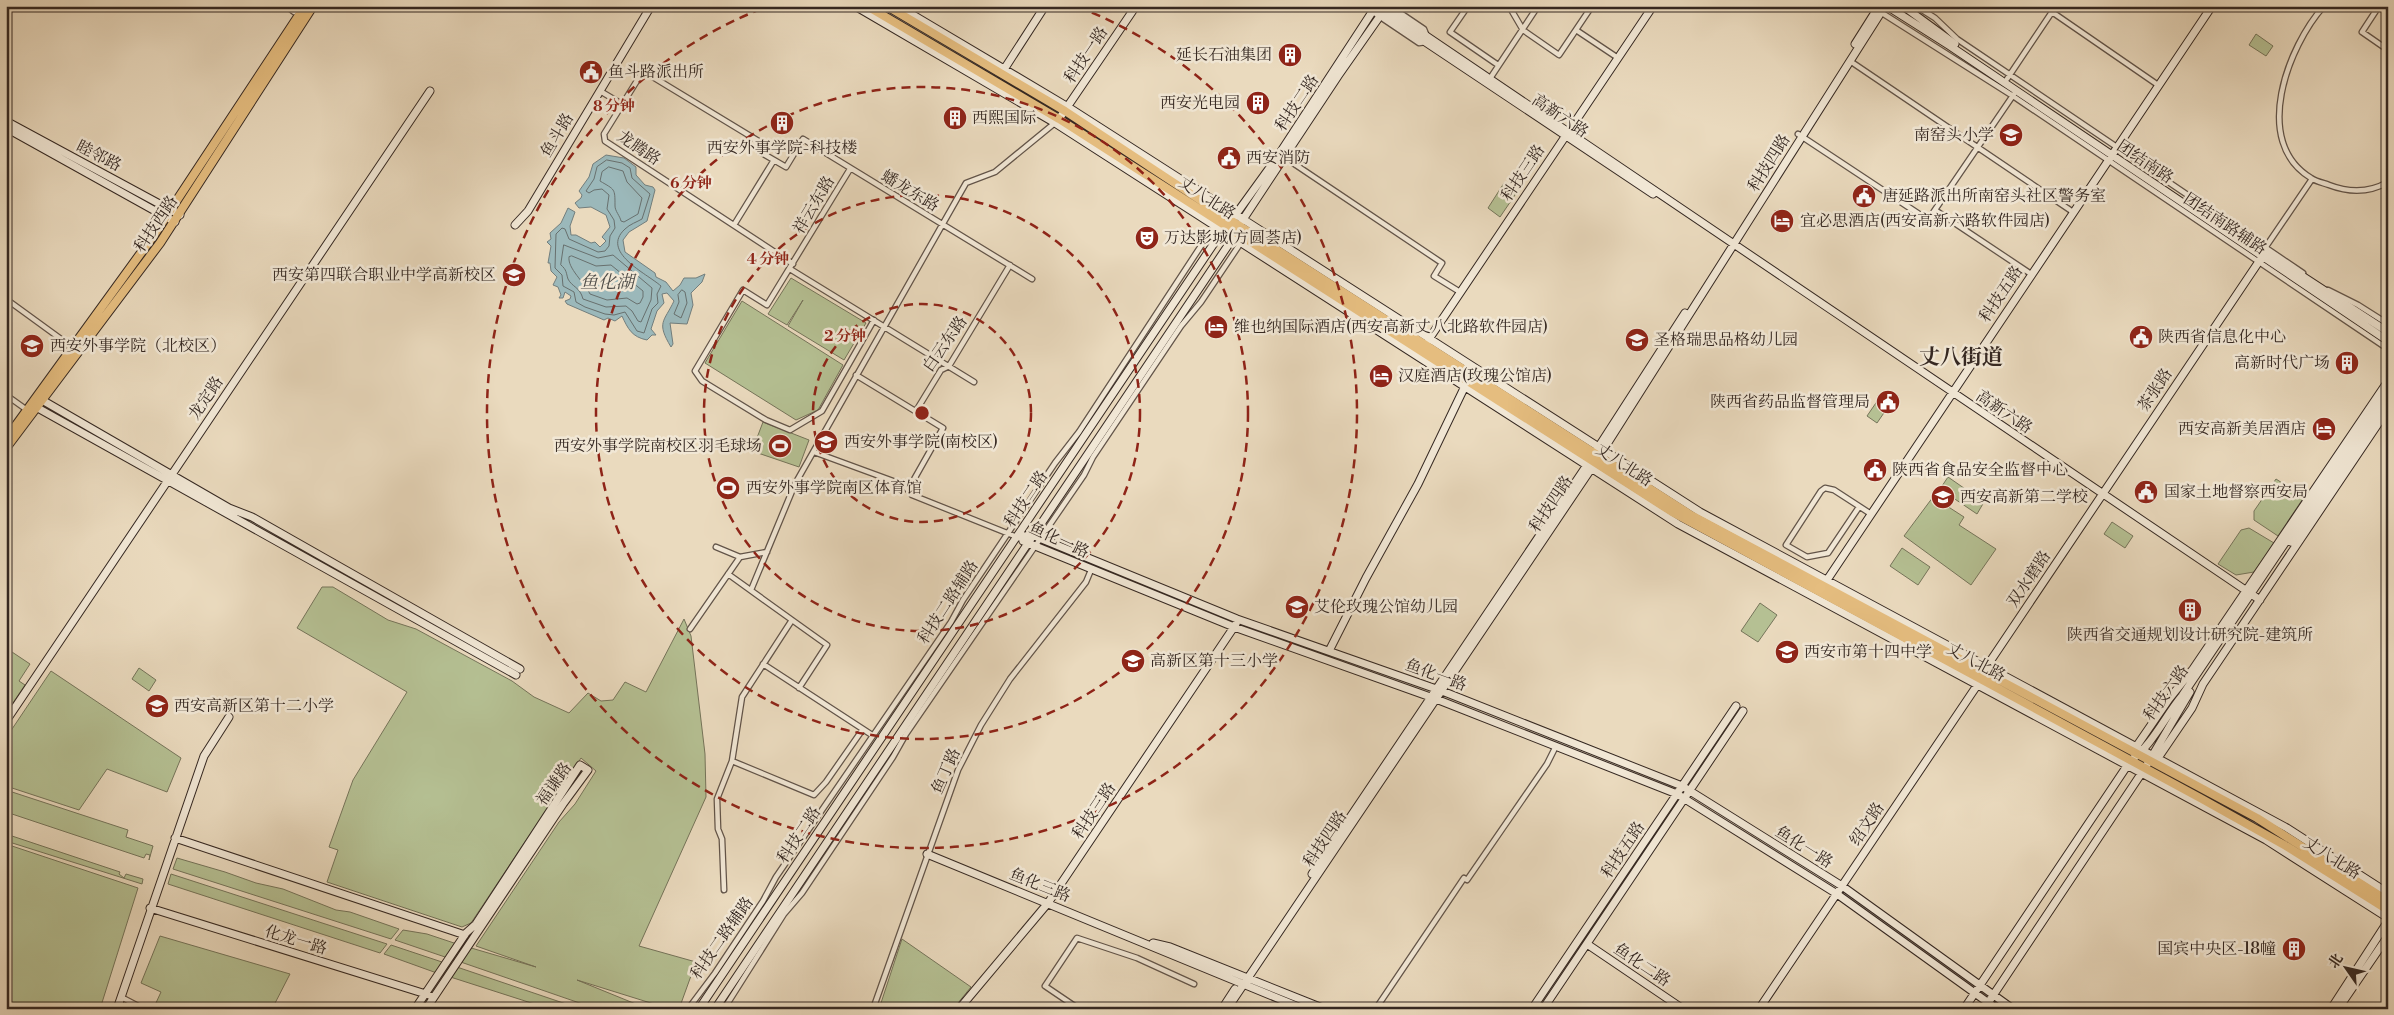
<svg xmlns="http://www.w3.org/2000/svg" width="2394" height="1015" font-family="'Libre Bodoni','Noto Serif SC',serif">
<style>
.green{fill:#b5c093;stroke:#75745a}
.water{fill:#9bb8ba;stroke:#727e7d}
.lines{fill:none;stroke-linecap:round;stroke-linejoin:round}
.shore{stroke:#68706e;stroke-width:1}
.street-casing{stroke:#625449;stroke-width:7}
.secondary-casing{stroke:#352822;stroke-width:9}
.primary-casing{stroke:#352822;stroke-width:10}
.street{stroke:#f1e7d5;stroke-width:4.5}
.secondary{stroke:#f1e7d5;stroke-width:7}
.primary{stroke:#e5bd7f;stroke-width:8}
.ring{fill:none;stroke:#8f2418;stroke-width:2.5;stroke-dasharray:9 6}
.labels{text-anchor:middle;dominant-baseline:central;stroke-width:5;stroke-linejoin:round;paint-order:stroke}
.street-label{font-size:16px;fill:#352822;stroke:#f1e7d5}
.poi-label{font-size:16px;fill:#352822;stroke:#f1e7d5;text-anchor:start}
.water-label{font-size:18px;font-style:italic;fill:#4e4c48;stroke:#f1e7d5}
.district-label{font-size:21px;font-weight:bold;fill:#352822;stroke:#f1e7d5}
.centre{fill:#8f2418;stroke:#f1e7d5;stroke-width:2.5}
.ring-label{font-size:15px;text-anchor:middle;font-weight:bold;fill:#8f2418;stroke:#f1e7d5;stroke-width:5;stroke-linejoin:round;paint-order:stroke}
</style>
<rect width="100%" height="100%" fill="#eadabe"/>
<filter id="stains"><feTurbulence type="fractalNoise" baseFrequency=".004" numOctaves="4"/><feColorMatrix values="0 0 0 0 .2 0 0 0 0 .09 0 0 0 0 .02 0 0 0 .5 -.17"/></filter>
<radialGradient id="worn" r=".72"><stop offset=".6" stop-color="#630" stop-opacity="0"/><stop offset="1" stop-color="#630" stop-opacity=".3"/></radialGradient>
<path class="green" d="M2256,34L2273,46L2266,56L2249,45Z
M1504,183L1517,192L1500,217L1488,208Z
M791,278L866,323L844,360L788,326L803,300L787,325L768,314Z
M742,301L843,365L818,410L796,420L705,363Z
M1880,397L1890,404L1877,423L1867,416Z
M763,422L809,440L799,467L752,451Z
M1948,477L1984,502L1977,514L1940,489Z
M2276,479L2304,497L2278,536L2254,520V511Z
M1933,497L1964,517L1959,525L1996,549L1971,585L1904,536Z
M2112,522L2133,536L2125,548L2104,534Z
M2249,528L2274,543L2254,572L2236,575L2218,564L2241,530Z
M1902,548L1930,567L1918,585L1890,566Z
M322,587H333L388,620L416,629L512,681L534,697L569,713L588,693L601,701L613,700L625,682L646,692L684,619L691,636L705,754L706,797L639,946L696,962L679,1009H670L577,980L648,1009H597L452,959L461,945L536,967L476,946L559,822L575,804L596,771L581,758L471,923L462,927L327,882L338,850L329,847L353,780L407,692L297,628Z
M1760,603L1777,615L1758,642L1741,631Z
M6,648L30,664L19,681L25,685L6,713Z
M139,668L156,680L149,691L132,679Z
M51,671L181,758L167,792L107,769L79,810L6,786V738Z
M6,790L128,830L126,837L153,846L149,860L150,855L146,854L144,858L6,812Z
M6,834L120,872L119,874L124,878L126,874L143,879L142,884L6,841Z
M6,844L138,888L100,1009H6Z
M177,858L225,872L256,883L283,889L336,910L350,912L399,929L391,939L173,869Z
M171,874L387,944L380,953L168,884Z
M403,930L427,934L457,944L448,958L395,940Z
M160,936L290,974L272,1009H162L155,1005L161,992L141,983Z
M902,939L971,987L953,1009H879Z
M391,945L445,963L438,973L434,972L384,954Z
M448,964L581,1009H550L441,974Z"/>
<path class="water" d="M606,155L624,158L636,167V175L645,185L653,187L655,190L647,221L629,232L623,240L625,252L655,273L656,277L666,282L673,291L680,285L684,278H696L705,274L702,282L691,293L693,305L687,324L670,323L673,344L671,347C656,322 664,322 674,301L667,293L662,294L664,303L657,311L651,329L656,335H652L647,340C632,337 628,329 622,316L615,321L608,318L604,320L567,304L565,301L570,299L571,296L565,292L563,298H559L561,295L558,287L553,285L557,277L551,271L550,263H548L551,246L547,242L551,239L550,233L561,223L568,208L575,212L570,226L571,235H576L591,243L595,242L600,247L606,241L602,237L610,227L606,215L591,207L579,208L575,203L581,198L582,195L579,191L589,177L593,164Z"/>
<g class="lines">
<path class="shore" d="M607,160L622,163L630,168L632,178L650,194L642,219C637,222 630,224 625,229C600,252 646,273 661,286L657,294L658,303L652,309L644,333L637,331L625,312L614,315L605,314L585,307L576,302L574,292L563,286L562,275L555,268L556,234L562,228L565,229L569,239L598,252L605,251L609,246L610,236L615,228L614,220L607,209L609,195L602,189L594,190L589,193L586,191L594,179L597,167Z
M609,167L623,171L627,182L642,198L638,214L624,222L621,221C620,216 615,211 615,206C615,188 615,190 600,181L602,172Z
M564,245L598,258L613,255L652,288L651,300L641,322L638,321L632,311L626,306L606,307L583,299C580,287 572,287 568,279C566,273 567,270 561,265Z
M572,256L596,266L611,265L643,291V297L640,303L637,304L627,298L607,300L590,294C585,283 567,268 569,257Z
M682,290L685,292L687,303L681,318L674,314L679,302L678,295Z"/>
<g class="street-casing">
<path id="street" d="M286,6L294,12
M1364,6L1419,43L1426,42
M1390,6L1424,29L1426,34
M1468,6L1450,32L1498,65
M1509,6L1523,30L1559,55L1592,6
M1871,6L2013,96L2388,349
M1916,6L1935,18L1957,39L2303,273
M2324,6C2288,46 2251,142 2311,178C2317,182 2324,183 2329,185C2350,193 2369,193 2388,182
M2379,6L2362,32L2388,50
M2052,12L2158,85
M1576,30L1618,58
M1850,61L2073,212
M2007,79L2056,6
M1489,80L1538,6
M600,91L622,104
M1798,134L1928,220L2014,94
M1284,157L1442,263L1434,276L1460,292
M850,169L767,305L743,290L695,371L702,381L766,420L790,430L822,411L874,320
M1935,210L2031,274
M734,225L774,160
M2265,248L2312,179
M793,264L605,141L604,134L643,71L765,145L760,152L786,167L803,139L1032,279
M790,269L974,382
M2328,290L2358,305L2388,324
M6,299L72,347
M856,375L943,428L908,490
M6,395L27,410
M916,411L941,370L949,366L1010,265
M814,452L904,485L912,495L1017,537
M1859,507L1828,553L1807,557L1786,545L1821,491L1825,488L1834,490L1871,514
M716,547L740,557L767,552
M751,590L795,484L966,183L995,172L1056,122
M792,620L827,645L799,688
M690,629L740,557
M763,664L872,735
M732,761L814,795L826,782L863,729
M724,890L722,839L718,829L717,799L732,761L742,697L792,620L728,574
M121,997L144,1009
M1379,1004L1464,878L1467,880L1547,764L1556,746
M688,1009L715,973L763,901L776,877L951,622L963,600L1055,463L1079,432L1216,223
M724,1009L784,914L802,893L893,757L906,734L1084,475L1093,457L1181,326L1201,302L1242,241
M873,1009L958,770L981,725L1010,679L1086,582L1091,570
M1079,1009L1045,986L1077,938L1137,958L1194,984"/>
</g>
<g class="secondary-casing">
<path id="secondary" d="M855,6L1055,123L1678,524L2266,840L2388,918
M898,6L1068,107L1700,512L2287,828L2388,893
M1382,6L2260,600
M1887,6L1950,46L2388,341
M1903,6L1955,44
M1379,11L1653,194
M1855,44L1879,6
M1003,71L1045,6
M1059,119L1136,6
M6,121L180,215
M6,128L175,222
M2192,204L2388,332
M1234,217L1276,159L1376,6
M1242,221L1338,76L1387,6
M515,225L528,211L651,6
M1427,342L1653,6
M42,400L229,508L252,517L520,669
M36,407L516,675
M1596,451L1685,313
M1600,455L1885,6
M1017,537L1032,535L1237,619L1442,691L1682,786L1842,886L2013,1009
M1023,541L1234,627L1436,699L1677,794L1837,894L1997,1009
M2291,542L2388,400
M1825,583L2212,6
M1329,651L1366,578L1418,484L1466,384
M1985,669L2262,257L2263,251
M6,721L430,91
M2137,749L2136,747L2169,699L2193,669L2388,381
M2154,759L2158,758L2192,708L2203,684L2388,409
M175,838L465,935
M927,854L1304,1009
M1312,874L1589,462
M150,908L429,995
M1153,943L1170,947L1325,1009
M1587,944L1683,1009
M117,1009L204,756L229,717
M415,1009L466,933L476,924L580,765L588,770L563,804L426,1009
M699,1009L1225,227
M715,1009L1235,235
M959,1009L1048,903L1236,624
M1222,1009L1235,989
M1227,1009L1593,466
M1532,1009L1736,706
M1543,1009L1743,711
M1759,1009L1980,681
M1964,1009L2131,760C2151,747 2166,715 2182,696L2388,390
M1984,1009L2145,768L2190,692
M2331,1009L2388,921
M2338,1009L2388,936"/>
</g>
<g class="primary-casing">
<path id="primary" d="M867,6L1059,119L1672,512L2202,799L2286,846L2388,910
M887,6L1065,111L1232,221L1691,515L2257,818L2388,901
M6,439L154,235L305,6
M6,448L160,243L313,6"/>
</g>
<use href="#street" class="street"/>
<use href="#secondary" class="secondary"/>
<use href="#primary" class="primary"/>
</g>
<g class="ring">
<circle cx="922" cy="413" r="109"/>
<circle cx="922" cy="413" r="218"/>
<circle cx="922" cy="413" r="326"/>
<path d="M1078 7A435 435 0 1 1 766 7"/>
</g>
<defs>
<g id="building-disc" transform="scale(1.25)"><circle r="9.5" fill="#8f2418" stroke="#f1e7d5"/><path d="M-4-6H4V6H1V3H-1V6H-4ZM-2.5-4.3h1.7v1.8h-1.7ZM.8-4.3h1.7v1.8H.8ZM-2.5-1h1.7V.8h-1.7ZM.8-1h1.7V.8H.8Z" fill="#fff"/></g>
<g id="civic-disc" transform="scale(1.25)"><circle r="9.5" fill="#8f2418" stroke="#f1e7d5"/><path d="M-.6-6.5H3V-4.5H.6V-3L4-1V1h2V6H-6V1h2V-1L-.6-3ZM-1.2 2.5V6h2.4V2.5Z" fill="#fff"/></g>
<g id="school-disc" transform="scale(1.25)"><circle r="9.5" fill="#8f2418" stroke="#f1e7d5"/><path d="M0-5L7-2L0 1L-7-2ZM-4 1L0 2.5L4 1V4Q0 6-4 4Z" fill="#fff"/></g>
<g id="hotel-disc" transform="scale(1.25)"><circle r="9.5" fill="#8f2418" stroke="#f1e7d5"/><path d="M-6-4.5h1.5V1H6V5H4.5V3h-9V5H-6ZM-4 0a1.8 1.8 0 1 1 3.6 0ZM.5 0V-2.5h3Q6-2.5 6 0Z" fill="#fff"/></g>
<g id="theatre-disc" transform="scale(1.25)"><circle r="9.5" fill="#8f2418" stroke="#f1e7d5"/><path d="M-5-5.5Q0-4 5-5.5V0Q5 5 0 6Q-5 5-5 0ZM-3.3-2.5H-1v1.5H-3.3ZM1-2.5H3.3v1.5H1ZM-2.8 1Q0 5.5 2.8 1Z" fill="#fff"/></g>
<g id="university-disc" transform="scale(1.25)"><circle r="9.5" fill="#8f2418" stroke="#f1e7d5"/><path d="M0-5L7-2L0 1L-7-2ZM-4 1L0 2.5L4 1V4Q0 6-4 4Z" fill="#fff"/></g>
<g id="stadium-disc" transform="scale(1.25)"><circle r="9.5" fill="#8f2418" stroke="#f1e7d5"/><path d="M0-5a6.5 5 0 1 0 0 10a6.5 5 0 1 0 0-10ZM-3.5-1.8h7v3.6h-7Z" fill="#fff"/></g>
</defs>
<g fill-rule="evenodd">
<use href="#building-disc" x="1290" y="55"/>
<use href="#civic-disc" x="591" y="72"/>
<use href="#building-disc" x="1258" y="103"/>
<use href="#building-disc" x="955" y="118"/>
<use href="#building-disc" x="782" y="123"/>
<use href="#school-disc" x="2011" y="135"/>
<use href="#civic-disc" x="1229" y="158"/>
<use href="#civic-disc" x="1864" y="196"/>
<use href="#hotel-disc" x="1782" y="221"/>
<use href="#theatre-disc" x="1147" y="238"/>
<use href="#school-disc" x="514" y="275"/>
<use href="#hotel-disc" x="1216" y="327"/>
<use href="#civic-disc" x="2141" y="337"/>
<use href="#school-disc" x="1637" y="340"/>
<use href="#university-disc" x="32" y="346"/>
<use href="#building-disc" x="2347" y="363"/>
<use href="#hotel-disc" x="1381" y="376"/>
<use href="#civic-disc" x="1888" y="402"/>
<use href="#hotel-disc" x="2324" y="429"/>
<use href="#university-disc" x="826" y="442"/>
<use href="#stadium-disc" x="780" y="446"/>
<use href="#civic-disc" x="1875" y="470"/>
<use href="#stadium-disc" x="728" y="488"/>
<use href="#civic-disc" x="2146" y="492"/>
<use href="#school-disc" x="1943" y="497"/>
<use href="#school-disc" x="1297" y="607"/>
<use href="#building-disc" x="2190" y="610"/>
<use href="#school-disc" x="1787" y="652"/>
<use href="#school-disc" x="1133" y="661"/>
<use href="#school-disc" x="157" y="706"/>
<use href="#building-disc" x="2294" y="949"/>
</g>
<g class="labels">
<g class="street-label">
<text transform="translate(1086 55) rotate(-56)">科技一路</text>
<text transform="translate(1297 103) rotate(-56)">科技二路</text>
<text transform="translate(1560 116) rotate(34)">高新六路</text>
<text transform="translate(557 135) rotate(-59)">鱼斗路</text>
<text transform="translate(639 148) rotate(34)">龙腾路</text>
<text transform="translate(99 156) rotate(27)">睦邻路</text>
<text transform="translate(2145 162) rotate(34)">团结南路</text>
<text transform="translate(1769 163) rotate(-58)">科技四路</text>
<text transform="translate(1523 173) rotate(-56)">科技三路</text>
<text transform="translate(910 191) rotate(31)">蟠龙东路</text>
<text transform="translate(1207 198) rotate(33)">丈八北路</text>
<text transform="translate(814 205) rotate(-59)">祥云东路</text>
<text transform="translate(156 224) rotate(-56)">科技西路</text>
<text transform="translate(2225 224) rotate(34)">团结南路辅路</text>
<text transform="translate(2001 294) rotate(-56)">科技五路</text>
<text transform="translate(945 344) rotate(-55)">白云东路</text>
<text transform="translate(2155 390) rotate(-56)">茶张路</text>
<text transform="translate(206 398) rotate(-56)">龙定路</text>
<text transform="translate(2004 412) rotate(34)">高新六路</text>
<text transform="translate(1624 465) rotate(33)">丈八北路</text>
<text transform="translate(1026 499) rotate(-56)">科技二路</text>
<text transform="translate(1551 504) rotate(-56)">科技四路</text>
<text transform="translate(1059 540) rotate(25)">鱼化一路</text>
<text transform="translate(2029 579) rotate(-56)">双水磨路</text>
<text transform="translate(948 602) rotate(-57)">科技二路辅路</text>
<text transform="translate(1976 662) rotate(28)">丈八北路</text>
<text transform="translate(1436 675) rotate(20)">鱼化一路</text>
<text transform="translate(2166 693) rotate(-54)">科技六路</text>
<text transform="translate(946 771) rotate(-66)">鱼丁路</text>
<text transform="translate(554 784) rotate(-55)">福谦路</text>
<text transform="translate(1094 811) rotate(-56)">科技三路</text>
<text transform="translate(1867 824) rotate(-56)">绍文路</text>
<text transform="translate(799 835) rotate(-56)">科技二路</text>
<text transform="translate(1325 839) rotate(-56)">科技四路</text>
<text transform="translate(1804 847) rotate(32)">鱼化一路</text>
<text transform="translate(1623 850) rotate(-56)">科技五路</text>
<text transform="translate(2332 858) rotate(32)">丈八北路</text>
<text transform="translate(1040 885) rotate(22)">鱼化三路</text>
<text transform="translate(722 938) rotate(-55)">科技二路辅路</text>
<text transform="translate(296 940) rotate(17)">化龙一路</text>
<text transform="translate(1642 965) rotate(34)">鱼化二路</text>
</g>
<g class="poi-label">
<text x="1272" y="55" text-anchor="end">延长石油集团</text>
<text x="608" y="72">鱼斗路派出所</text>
<text x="1240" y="103" text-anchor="end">西安光电园</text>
<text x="972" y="118">西熙国际</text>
<text x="1994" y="135" text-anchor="end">南窑头小学</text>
<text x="782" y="148" text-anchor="middle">西安外事学院-科技楼</text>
<text x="1246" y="158">西安消防</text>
<text x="1882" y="196">唐延路派出所南窑头社区警务室</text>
<text x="1800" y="221">宜必思酒店(西安高新六路软件园店)</text>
<text x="1164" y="238">万达影城(方圆荟店)</text>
<text x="496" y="275" text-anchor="end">西安第四联合职业中学高新校区</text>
<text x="1234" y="327">维也纳国际酒店(西安高新丈八北路软件园店)</text>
<text x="2158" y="337">陕西省信息化中心</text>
<text x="1654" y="340">圣格瑞思品格幼儿园</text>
<text x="50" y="346">西安外事学院（北校区）</text>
<text x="2330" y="363" text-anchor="end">高新时代广场</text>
<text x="1398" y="376">汉庭酒店(玫瑰公馆店)</text>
<text x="1870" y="402" text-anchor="end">陕西省药品监督管理局</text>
<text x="2306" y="429" text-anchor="end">西安高新美居酒店</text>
<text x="844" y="442">西安外事学院(南校区)</text>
<text x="762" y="446" text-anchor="end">西安外事学院南校区羽毛球场</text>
<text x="1892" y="470">陕西省食品安全监督中心</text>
<text x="746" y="488">西安外事学院南区体育馆</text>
<text x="2164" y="492">国家土地督察西安局</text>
<text x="1960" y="497">西安高新第二学校</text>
<text x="1314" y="607">艾伦玫瑰公馆幼儿园</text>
<text x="2190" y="635" text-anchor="middle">陕西省交通规划设计研究院-建筑所</text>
<text x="1804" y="652">西安市第十四中学</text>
<text x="1150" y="661">高新区第十三小学</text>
<text x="174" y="706">西安高新区第十二小学</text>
<text x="2276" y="949" text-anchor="end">国宾中央区-18幢</text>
</g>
<g class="water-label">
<text x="607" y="282">鱼化湖</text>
</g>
<g class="district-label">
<text x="1961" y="358">丈八街道</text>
</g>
</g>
<circle cx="922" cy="413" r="8" class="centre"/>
<g class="ring-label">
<text x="614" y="111">8 分钟</text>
<text x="691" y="188">6 分钟</text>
<text x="768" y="264">4 分钟</text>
<text x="845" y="341">2 分钟</text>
</g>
<rect width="2394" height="1015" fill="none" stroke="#eadabe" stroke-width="25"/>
<rect x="8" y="8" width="2379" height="1000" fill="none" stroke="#352822" stroke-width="2.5"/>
<rect x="12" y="12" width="2369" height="990" fill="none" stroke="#352822"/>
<g transform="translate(2346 968) rotate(304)" stroke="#f1e7d5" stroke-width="4" paint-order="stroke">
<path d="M0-4L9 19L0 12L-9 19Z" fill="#352822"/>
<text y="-8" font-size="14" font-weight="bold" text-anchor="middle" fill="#352822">北</text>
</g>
<rect width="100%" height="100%" filter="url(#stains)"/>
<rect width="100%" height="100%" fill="url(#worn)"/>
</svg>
